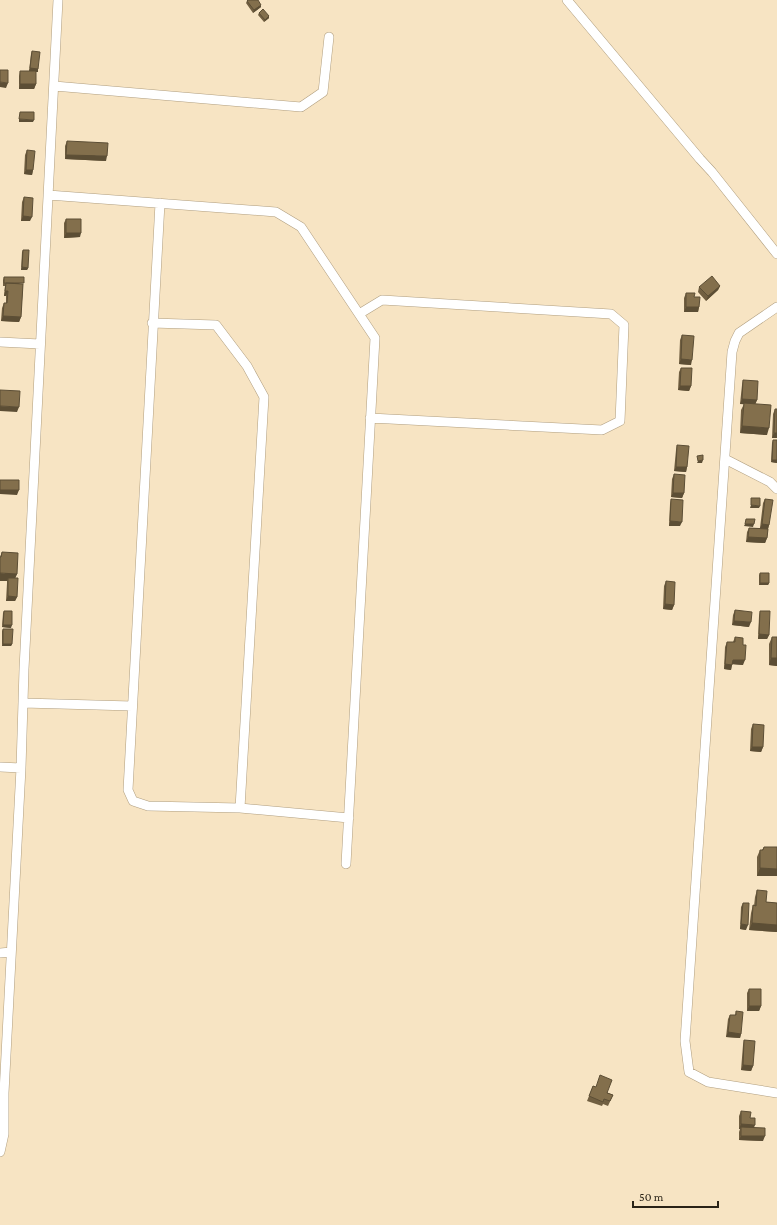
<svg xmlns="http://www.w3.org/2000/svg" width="777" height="1225" font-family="'Crimson Pro',serif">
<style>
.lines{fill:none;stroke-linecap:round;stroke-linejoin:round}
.street-casing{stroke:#b09e7f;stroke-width:10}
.street{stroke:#fff;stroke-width:9}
.wall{fill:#715f41}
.shaded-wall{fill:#5c4e35}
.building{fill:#836f4c;stroke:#5c4e35}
</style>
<rect width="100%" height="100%" fill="#f7e4c3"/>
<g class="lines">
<g class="street-casing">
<path id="street" d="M567,0L700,159L712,172L777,254
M54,86L301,107L323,92L329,37
M48,195L276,212L301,227L375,338L346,864
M160,203L128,790L133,801L148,806L240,808L349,818
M777,307L739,333L735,341L732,352L685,1041L689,1072L708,1082L777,1093
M359,314L382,300L611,314L624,325L620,421L602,430L370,418
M152,323L216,325L247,366L264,397L240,808
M0,342L40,344
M725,459L770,482L777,489
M23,703L132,706
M0,767L21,768
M0,953L11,952
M0,1152L4,1134V1093L21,768L24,669L58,0"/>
</g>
<use href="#street" class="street"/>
</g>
<path class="wall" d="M247,1L261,7L253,13L246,3Z
M259,13L269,18L264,22L258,15Z
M32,51L38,69V72H36V84L34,89H19V76L20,71H35H29L31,54Z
M67,141L106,161L65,159V146Z
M27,150L33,170L32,175L24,174L25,155Z
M24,197L30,221H21L22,202Z
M66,219L80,237L64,238V223Z
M23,250L28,268L27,270H21L22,252Z
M4,277L23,285L21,317L19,322L1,321L2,308L4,303H6V296H4L5,286H3V280Z
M720,286L718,290L706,301L698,292L699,287Z
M686,293L694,297L699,307L698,312H684V298Z
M682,335L691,365L679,364L680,340Z
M681,368L691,386L689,391L678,390L679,372Z
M743,380L757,400L755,404L767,435L740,433L741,410L744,404H740L742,385Z
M775,409H777V438H772L773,414Z
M773,440H777V463L771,462L772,443Z
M677,445L687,467L686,472L674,471L676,450Z
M674,474L684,493L682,498L671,497L672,479Z
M671,499L680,526H669L670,504Z
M765,499L769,525L768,529L767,538L765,543L746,542L747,532L749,528H760L763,503Z
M2,552L17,574L15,578L17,597L15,601H6L7,583V581L0,557Z
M760,573L769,583L768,585H759V575Z
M666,581L674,605L672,610L663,609L664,586Z
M735,610L749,627L732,625L733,615Z
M4,611L11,628L2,627L3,613Z
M760,611L769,635L767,639H758L759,616Z
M3,629L12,644L11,646H2V631Z
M735,637L743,645V665L732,664L731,670L724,669L725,647L727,642H733Z
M772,637H777V666L769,665V644Z
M753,724L763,747L761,752L750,751L751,729Z
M764,847H777V876H757V857L760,850H762Z
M757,890L766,902L777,903V932L749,930L751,913L753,905L754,906L755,897Z
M743,903L746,930L740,929L741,907Z
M749,989L761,1006L759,1011H747V993Z
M736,1011L741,1034L740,1038L726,1037L728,1019L730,1015H735Z
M744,1040L753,1066L751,1071L741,1070L743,1045Z
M593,1086L613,1095L608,1106L603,1104L602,1106L587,1101Z
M741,1111L750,1118L754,1128L763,1141L739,1140V1132L740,1129H739V1116Z"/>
<path class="shaded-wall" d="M261,5V7L253,13L254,10Z
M269,16V18L264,22L265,20Z
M30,68L38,69V72L29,71Z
M0,82L8,83L6,88L0,87Z
M20,84H36L34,89H19Z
M19,119L34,120L33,122H19Z
M66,155L107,156L106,161L65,159Z
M26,170H33L32,175L24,174Z
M23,216L32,217L30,221H21Z
M66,233H81L80,237L64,238Z
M22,267L28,268L27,270H21Z
M720,286L718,290L706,301L708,296Z
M5,291H8L6,296H4Z
M686,307H699L698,312H684Z
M3,316L21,317L19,322L1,321Z
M681,359L692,360L691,365L679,364Z
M680,386H691L689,391L678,390Z
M742,399L757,400L755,405L740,404Z
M0,406L19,407L17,412L0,411Z
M742,426L769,428L767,435L740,433Z
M774,433H777V438H772Z
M703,460L702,463H697L698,461Z
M772,460H777V463L771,462Z
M676,467H687L686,472L674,471Z
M0,490H19L17,495L0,494Z
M673,493H684L682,498L671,497Z
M751,505L760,506L759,508H750Z
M670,521L682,522L680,526H669Z
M745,524H754L753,527L744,526Z
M762,524L769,525L768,529L760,528Z
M748,537L767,538L765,543L746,542Z
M0,573L17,574L14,581L8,578L7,581H0Z
M760,583H769L768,585H759Z
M8,596L17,597L15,601H6Z
M665,604L674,605L672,610L663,609Z
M734,621L751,622L749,627L732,625Z
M3,625H12L11,628L2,627Z
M759,634L769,635L767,639H758Z
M3,644H12L11,646H2Z
M771,658H777V666L769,665Z
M733,660H745L743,665L731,664Z
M725,664L732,665L731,670L724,669Z
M752,747H763L761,752L750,751Z
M760,868L777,869V876H757Z
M752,923L777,925V932L749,930Z
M741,924L748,925L746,930L740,929Z
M749,1006H761L759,1011H747Z
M728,1032L741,1034L740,1038L726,1037Z
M743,1065L753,1066L751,1071L741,1070Z
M741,1124L755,1125L753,1130L741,1127L740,1129H739Z
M741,1136H765L763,1141L739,1140Z"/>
<path class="building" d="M248,0H258L261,5L254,10L247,1Z
M263,9L269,16L265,20L259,13Z
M32,51L40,52L38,69L30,68Z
M0,70H8V83L0,82Z
M20,71H36V84H20Z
M20,112H34V120L19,119Z
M67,141L108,143L107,156L66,155Z
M27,150L35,151L33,170H26Z
M24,197L33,198L32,217L23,216Z
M66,219H81V233H66Z
M23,250H29L28,268L22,267Z
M712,276L720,286L708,296L699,287Z
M4,277H24V283H4Z
M6,283L23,284L21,317L3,316L4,303H7L8,291H5Z
M686,293H695L694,297H700L699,307H686Z
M682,335L694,336L692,360L681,359Z
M681,368H692L691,386H680Z
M743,380L758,381L757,400L742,399Z
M0,390L20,391L19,407L0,406Z
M744,403L771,405L769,428L742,426Z
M775,409H777V433H774Z
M773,440H777V460H772Z
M677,445L689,446L687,467H676Z
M703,455V460L698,461L697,456Z
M674,474L685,475L684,493H673Z
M0,480H19V490H0Z
M751,498H760V506L751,505Z
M671,499L683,500L682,522L670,521Z
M765,499L773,500L769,525L762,524Z
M746,519H755L754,524H745Z
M749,528L768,529L767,538L748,537Z
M2,552L18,553L17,574L0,573V557H1Z
M760,573H769V583H760Z
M8,578H18L17,597L8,596Z
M666,581L675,582L674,605L665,604Z
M735,610L752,612L751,622L734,621Z
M4,611H12V625H3Z
M760,611H770L769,635L759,634Z
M3,629H13L12,644H3Z
M735,637L743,638V645H746L745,660H733L732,665L725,664L727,642H735Z
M772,637H777V658H771Z
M753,724L764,725L763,747H752Z
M764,847H777V869L760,868V850H763Z
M757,890L767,891L766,902L777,903V925L752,923L753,905L756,906Z
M743,903H749L748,925L741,924Z
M749,989H761V1006H749Z
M736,1011L743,1012L741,1034L728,1032L730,1015H736Z
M744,1040L755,1041L753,1066L743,1065Z
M600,1075L612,1080L607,1093L613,1095L610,1101L604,1099L603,1102L589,1096L593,1086L596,1087Z
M741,1111L751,1112L750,1118H755V1125L741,1124Z
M741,1127L765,1128V1136H741Z"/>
<path d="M633 1201v6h85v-6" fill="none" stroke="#2a2317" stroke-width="2"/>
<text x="639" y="1201" font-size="12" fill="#2a2317" stroke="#f7e4c3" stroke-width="3" paint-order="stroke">50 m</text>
</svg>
